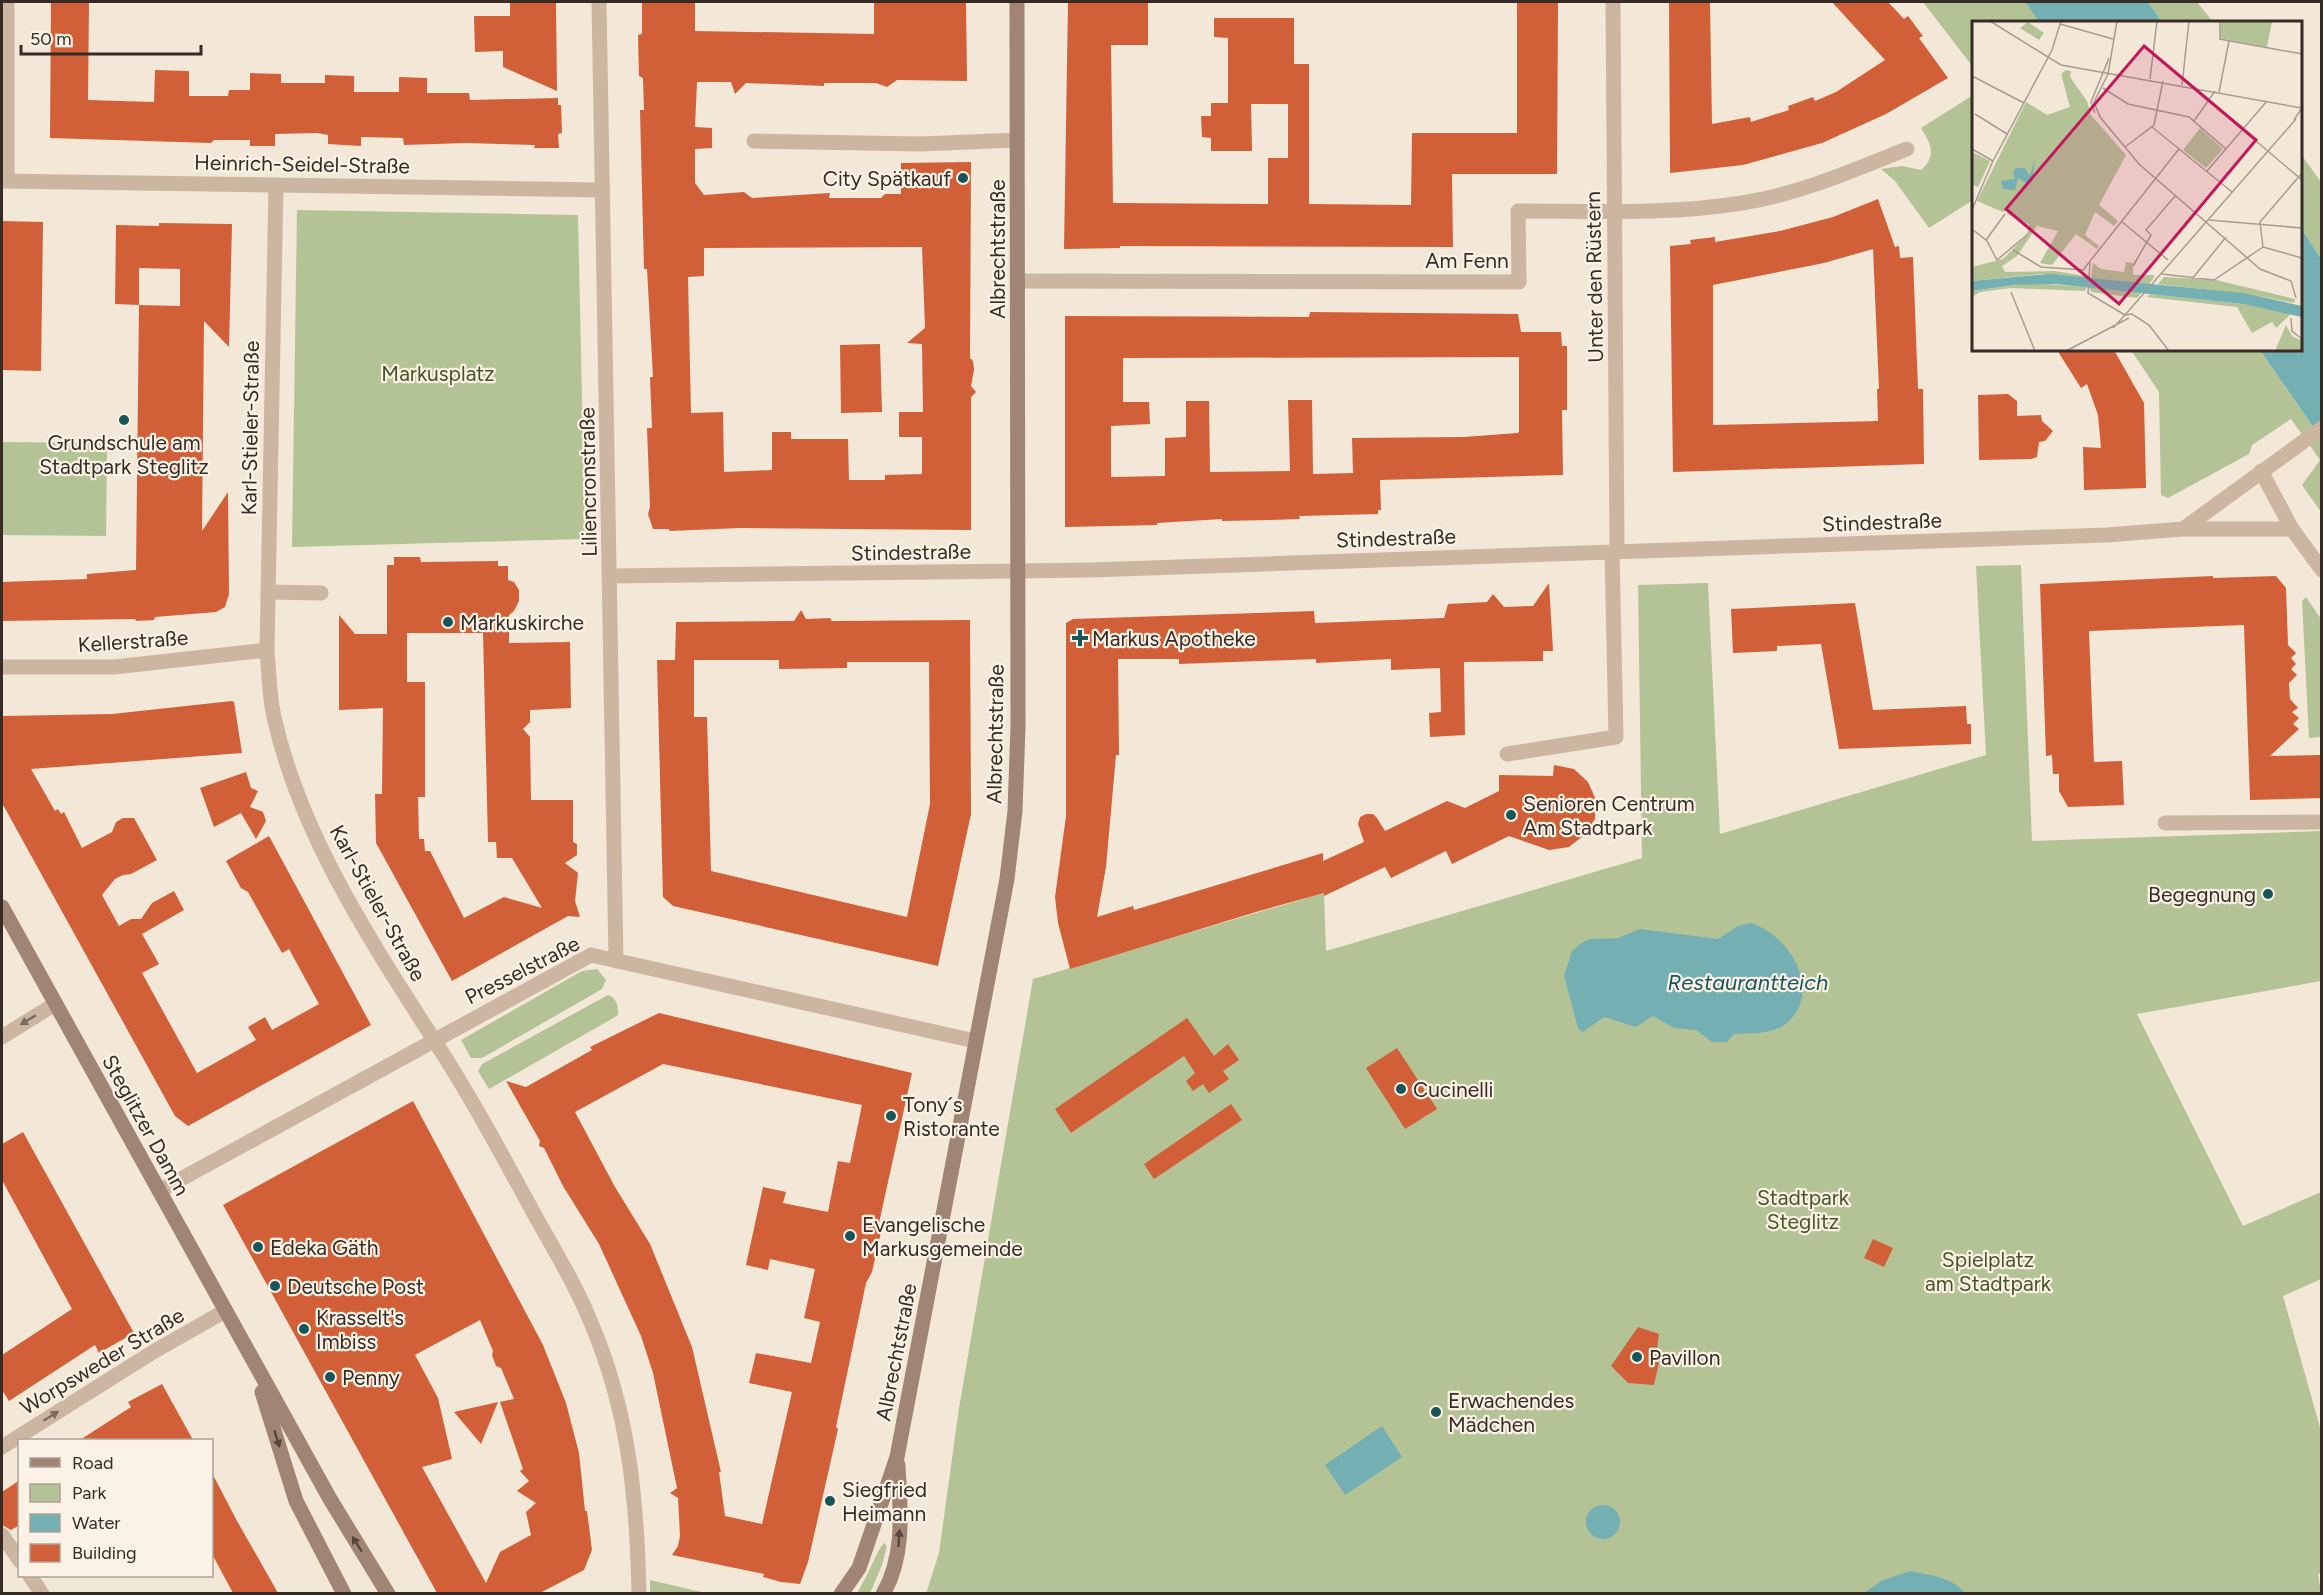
<svg xmlns="http://www.w3.org/2000/svg" width="2323" height="1595" font-family="Figtree,sans-serif">
<style>
.green{fill:#b3c396}
.water{fill:#74afb3}
.building{fill:#d16038;fill-rule:evenodd}
.lines{fill:none;stroke-linecap:round;stroke-linejoin:round}
.lane{stroke:#ccb6a2;stroke-width:15}
.street{stroke:#ccb6a2;stroke-width:15}
.secondary{stroke:#a08574;stroke-width:15}
.oneway{fill:#7a6a5d}
.oneway2{fill:#56463d}
.poi-dot{fill:#17555b;stroke:#fbf1e4;stroke-width:2}
.labels{text-anchor:middle;dominant-baseline:central;stroke-width:4.5;stroke-linejoin:round;paint-order:stroke}
.street-label{font-size:21px;fill:#362b25;stroke:#fbf1e4}
.poi-label{font-size:21px;fill:#362b25;stroke:#fbf1e4;text-anchor:start}
.park-label{font-size:21px;fill:#445727;stroke:#fbf1e4}
.water-label{font-size:22px;font-style:italic;fill:#17555b;stroke:#fbf1e4}
.inset-road{fill:none;stroke:#a79c90;stroke-width:1.5}
.view{fill:#c2185b;fill-opacity:0.15;stroke:#c2185b;stroke-width:3}
.inset-edge{fill:none;stroke:#362b25;stroke-width:3}
</style>
<rect width="100%" height="100%" fill="#f3e7d7"/>
<path class="green" d="M1923,2H2025L2039,22H1974L1973,67Z
M2148,2H2197L2213,22H2162Z
M1973,95V200L1929,228L1895,181L1881,169L1902,166L1921,170C1937,156 1931,144 1921,128Z
M2300,153L2321,182V259L2301,228Z
M297,210L578,215L585,539L292,547Z
M2131,350H2260L2321,438V512L2302,485L2320,460L2291,419L2252,445L2249,454L2168,498L2161,495L2159,392Z
M2,442L107,443L106,536L2,535Z
M2021,565L2032,841L2321,831V981L2137,1014L2243,1226L2321,1192V1279L2283,1296L2321,1431L2322,1573L2318,1574L2321,1593L926,1594L939,1553L959,1408L1033,979L1324,893L1326,951L1642,858L1638,585L1708,583L1720,834L1986,755L1976,566Z
M2306,597L2321,619V737L2309,738L2302,601Z
M597,969L606,980L602,989L482,1058H471L461,1040L582,971Z
M608,995C616,997 619,1007 618,1015L615,1017L489,1089L478,1071L482,1064Z
M884,1543L887,1546L882,1565L871,1591L869,1593H857C864,1584 879,1546 884,1543Z
M650,1580L706,1593H650Z"/>
<path class="water" d="M2025,2H2148L2162,22H2039Z
M2301,228L2321,259V438L2260,350H2300Z
M1751,923C1789,935 1823,989 1788,1022C1774,1035 1751,1033 1734,1034L1727,1042H1712L1696,1030L1674,1028L1653,1016L1636,1027L1604,1017L1583,1032L1578,1028L1564,976L1572,951L1580,944L1590,939L1618,938L1640,929L1718,939L1738,926Z
M1382,1426L1402,1457L1345,1495L1325,1465Z
M1586 1522a17 17 0 1 1 34 0a17 17 0 1 1-34 0Z
M1910,1571C1930,1575 1952,1577 1965,1593H1864L1883,1580Z"/>
<path class="building" d="M51,2H89L88,100L154,102L155,70L189,71V96H228L229,90H250V73L281,74V83H325V75L354,76V92H399V77L427,78V93H469L470,100L558,98V105H561L562,133L558,134L559,148H534L535,145L465,143L404,145L403,138L361,137V146L344,145L328,144V135L317,133L275,134V146H250V140H214L211,143L50,138Z
M510,2H556L557,91L503,67V51L475,52L474,16H510Z
M642,2L695,3V31L874,34V2H966L967,81L897,80L887,87L876,83H824V86L746,83L735,94L731,82H697L695,127L712,128V148L695,149V183L704,195L744,192L752,198L830,193L829,198H881L885,194H901V163L971,162L970,358L973,361L974,370L971,386L976,392L971,397V530L740,528L669,531V529H653L648,514L650,507L647,428H652L650,377H653L647,269H644L640,110H644L643,78L639,76L638,35L642,34ZM922,247L925,328L907,343L922,344L923,412H899V437H922V474L885,475V480H849L848,439H791V432H772V470L724,472L723,412L691,413L688,277L704,276V248Z
M1068,2H1148V45H1111L1113,203L1268,204V158H1288V104H1251L1252,151H1211V138L1202,137L1201,116H1211V103H1228V38L1214,37V18H1294V64H1309V204L1411,205L1412,133H1517V2H1558L1557,174H1452L1453,247L1120,246V248L1064,249Z
M1669,2H1710L1712,124L1750,117L1751,122L1789,110L1788,106L1813,97L1815,101L1836,92L1885,60L1832,2H1888L1904,19L1908,16L1923,36L1919,38L1948,78L1886,114L1822,143L1743,165L1670,173Z
M1878,199L1895,247L1899,246L1900,258L1913,257L1918,389H1923L1924,464L1673,472L1670,246L1691,244L1690,240L1715,237V242L1780,231L1833,217ZM1873,249L1879,389H1877L1878,421L1713,425V285L1824,263Z
M2,221L43,222L41,371L2,370Z
M159,223L232,224L229,347L204,321L202,531L228,492L229,594L225,607L216,612L155,617L154,620L136,621L135,619L2,621V582L87,579V574L136,570L139,305L115,304L116,225L159,226ZM139,268L180,269V306L139,305Z
M1310,312L1518,314L1521,332H1561L1562,346H1567V410H1562L1563,475L1380,480L1381,510H1378V514L1299,516L1300,519L1270,520L1222,521V519L1157,523V525L1065,527V316L1309,317ZM1519,357V432L1517,433L1464,437L1352,438L1353,473L1313,474L1312,400H1288L1290,471L1210,472L1209,401H1186V437L1165,438V476L1111,477V426L1150,424L1149,402H1123V358Z
M880,344L882,412L841,413L840,345Z
M2057,350H2114L2144,403L2146,488L2084,490L2083,447L2101,448L2098,415L2087,384L2081,388Z
M2008,394L2017,401V416L2041,415L2042,421L2053,431L2045,441L2039,442L2037,457L2031,459L1979,460L1978,395Z
M394,557H420L421,562L498,561V566H508V580L514,582L519,590V601L514,611L509,615V643L570,642L571,708L530,710V722L523,729L530,737L531,800H573V842L577,844V855L565,863L578,873L575,901L580,917L568,916L452,981L376,843L375,794H382L383,708L339,710V615L355,634H387V565H394ZM407,633H483L488,842H496L497,858H512L542,908L504,897L464,918L430,851H425L424,839H419L418,797H425V682H407Z
M2213,576V578L2276,576L2286,588L2288,645L2296,653L2291,658L2296,664L2291,669L2297,675L2289,683L2290,699L2298,708L2292,712L2299,718L2293,724L2299,729L2270,756L2322,755V798L2250,800L2244,625L2089,631L2094,762L2122,761L2124,805L2068,807L2059,791V774H2053L2052,755L2046,756L2040,584Z
M1549,583L1553,651H1543V661L1464,662L1465,735L1430,737L1429,713L1441,712L1440,668L1391,670V659L1316,663V659L1179,664V659H1118L1119,755H1116L1106,867L1097,917L1133,906L1134,910L1323,853V861L1364,842L1358,824L1360,817L1366,814H1373L1377,818L1385,831L1447,801L1465,808L1499,791V775L1553,776L1554,765L1574,769L1588,782L1596,800L1595,819L1583,836L1569,847L1549,850L1509,836L1452,864L1446,851L1391,878L1385,867L1324,896V893L1256,912L1070,969L1058,923L1055,897L1066,816V623L1073,619L1314,611L1315,623L1444,618L1448,604L1487,602L1493,594L1504,607L1533,606Z
M1855,603L1873,710L1966,706L1967,724H1971V744L1839,749L1821,644L1777,646V651L1733,653L1731,609Z
M801,610L806,619L830,618L832,621L970,620L971,814L938,966L673,906L663,897L657,660H675L676,622L794,621ZM694,660H779V669L847,668V662H929L930,804L907,917L711,871L707,717H694Z
M232,701L234,702L242,753L31,769L55,811L58,809L61,814L64,812L82,848L112,832L116,822L123,818H134L157,860L131,874L123,875L115,879L102,895L119,926L131,919H141L152,903L174,891L184,910L142,934L159,964L142,973L197,1073L256,1040L248,1027L265,1017L272,1030L319,1004L289,949L282,953L248,892L241,888L226,861L269,836L371,1025L188,1126L175,1116L2,803V716L112,714Z
M246,772L251,788L258,791L250,807L263,812L266,821L256,839L241,813L214,827L200,788Z
M659,1013L912,1073L879,1223L881,1232L872,1272L866,1283L836,1427L838,1429L808,1562L800,1584L781,1582L763,1577L764,1574L672,1555L678,1546L680,1536L678,1498L670,1493L677,1488L653,1373L641,1336L599,1244L563,1186L544,1148L539,1146L540,1141L506,1081L526,1087L592,1050L590,1047ZM663,1064L862,1105L850,1163L838,1161L828,1212L783,1203L786,1192L763,1187L746,1265L768,1270L770,1259L815,1269L804,1318L820,1322L811,1363L756,1353L749,1383L792,1392L762,1524L725,1516L719,1472H721L692,1347L650,1244L615,1187L575,1112Z
M1187,1018L1214,1056L1228,1044L1239,1060L1223,1071L1229,1079L1209,1093L1203,1084L1193,1091L1186,1081L1195,1073L1184,1056L1071,1133L1055,1109Z
M1397,1048L1437,1109L1405,1129L1366,1068Z
M413,1101L543,1345L566,1403L579,1453L585,1511H587L592,1550L584,1570L540,1593H437L223,1205ZM480,1320L493,1351L492,1355L496,1366L501,1368L514,1399L500,1402L523,1469L520,1471L529,1481L517,1491L536,1503L526,1512L531,1535L500,1552L486,1583L422,1467L452,1459L438,1398L415,1355Z
M1231,1104L1242,1120L1154,1179L1144,1164Z
M23,1132L134,1333L99,1353L95,1345L9,1401L2,1390V1355L72,1309L2,1180V1144Z
M1873,1239L1893,1248L1884,1267L1864,1258Z
M1638,1327L1659,1334L1656,1356L1660,1358L1654,1385L1628,1383L1611,1366Z
M162,1384L193,1440H80L131,1407L128,1402Z
M498,1402L481,1444L454,1412Z
M212,1473L237,1521L278,1593H233L212,1554Z
M20,1480V1525L11,1530L2,1525V1492Z"/>
<g class="lines">
<path class="lane" d="M754,141L920,144L1017,140
M268,592L321,593
M1507,754L1616,737L1612,552
M2165,823L2322,822
M2,1535L20,1561
M30,1576L42,1594"/>
<path class="street" d="M599,2L616,961
M1613,2L1617,552
M2,181L602,190
M7,181V2
M276,185L267,650C269,672 269,695 274,717C300,834 370,940 434,1040C470,1095 501,1153 532,1210C553,1248 576,1285 592,1325C629,1413 637,1499 639,1594
M1018,281L1519,282L1518,211C1592,211 1668,215 1742,203C1800,194 1853,170 1907,149
M2261,471L2292,529L2322,570
M2183,529L2322,428
M611,576L1092,570L2107,535L2183,529H2292
M2,667H114L267,650
M2,1037L55,1004
M159,1191L591,955L975,1041
M2,1447L153,1352L225,1311"/>
<path class="secondary" d="M2,907L330,1499L388,1594
M262,1392L296,1501L344,1594
M841,1594L859,1568L897,1457L1007,879L1015,811L1018,727L1017,2
M883,1594C906,1555 900,1507 898,1465"/>
</g>
<defs><path id="oneway-solid" d="M-6-.8H1V-3.2L6.5 0L1 3.2V.8H-6Z" transform="scale(1.5)"/></defs>
<g class="oneway">
<use href="#oneway-solid" transform="translate(28 1020) rotate(149)"/>
<use href="#oneway-solid" transform="translate(51 1416) rotate(-32)"/>
</g>
<g class="oneway2">
<use href="#oneway-solid" transform="translate(277 1439) rotate(73)"/>
<use href="#oneway-solid" transform="translate(899 1538) rotate(-86)"/>
<use href="#oneway-solid" transform="translate(357 1544) rotate(-122)"/>
</g>
<g class="poi-dot">
<circle cx="963" cy="178" r="6"/>
<circle cx="124" cy="420" r="6"/>
<circle cx="448" cy="622" r="6"/>
<path d="M1077 629h6v6h6v6h-6v6h-6v-6h-6v-6h6z"/>
<circle cx="1511" cy="815" r="6"/>
<circle cx="2268" cy="894" r="6"/>
<circle cx="1401" cy="1089" r="6"/>
<circle cx="891" cy="1116" r="6"/>
<circle cx="850" cy="1236" r="6"/>
<circle cx="258" cy="1247" r="6"/>
<circle cx="275" cy="1286" r="6"/>
<circle cx="304" cy="1329" r="6"/>
<circle cx="1637" cy="1357" r="6"/>
<circle cx="330" cy="1377" r="6"/>
<circle cx="1436" cy="1412" r="6"/>
<circle cx="830" cy="1501" r="6"/>
</g>
<g class="labels">
<g class="street-label">
<text transform="translate(302 164) rotate(1)">Heinrich-Seidel-Straße</text>
<text transform="translate(997 249) rotate(-90)">Albrechtstraße</text>
<text x="1467" y="260">Am Fenn</text>
<text transform="translate(1594 277) rotate(-91)">Unter den Rüstern</text>
<text transform="translate(250 428) rotate(-89)">Karl-Stieler-Straße</text>
<text transform="translate(588 482) rotate(-91)">Liliencronstraße</text>
<text transform="translate(1882 522) rotate(-2)">Stindestraße</text>
<text transform="translate(1396 538) rotate(-2)">Stindestraße</text>
<text transform="translate(911 552) rotate(-1)">Stindestraße</text>
<text transform="translate(133 641) rotate(-4)">Kellerstraße</text>
<text transform="translate(995 734) rotate(-89)">Albrechtstraße</text>
<text transform="translate(378 903) rotate(61)">Karl-Stieler-Straße</text>
<text transform="translate(522 970) rotate(-27)">Presselstraße</text>
<text transform="translate(146 1125) rotate(61)">Steglitzer Damm</text>
<text transform="translate(896 1352) rotate(-79)">Albrechtstraße</text>
<text transform="translate(102 1361) rotate(-31)">Worpsweder Straße</text>
</g>
<g class="poi-label">
<text x="951" y="178" text-anchor="end">City Spätkauf</text>
<text x="124" y="442" text-anchor="middle">Grundschule am<tspan x="124" dy="24">Stadtpark Steglitz</tspan></text>
<text x="460" y="622">Markuskirche</text>
<text x="1092" y="638">Markus Apotheke</text>
<text x="1523" y="803">Senioren Centrum<tspan x="1523" dy="24">Am Stadtpark</tspan></text>
<text x="2256" y="894" text-anchor="end">Begegnung</text>
<text x="1413" y="1089">Cucinelli</text>
<text x="903" y="1104">Tony´s<tspan x="903" dy="24">Ristorante</tspan></text>
<text x="862" y="1224">Evangelische<tspan x="862" dy="24">Markusgemeinde</tspan></text>
<text x="270" y="1247">Edeka Gäth</text>
<text x="287" y="1286">Deutsche Post</text>
<text x="316" y="1317">Krasselt's<tspan x="316" dy="24">Imbiss</tspan></text>
<text x="1649" y="1357">Pavillon</text>
<text x="342" y="1377">Penny</text>
<text x="1448" y="1400">Erwachendes<tspan x="1448" dy="24">Mädchen</tspan></text>
<text x="842" y="1489">Siegfried<tspan x="842" dy="24">Heimann</tspan></text>
</g>
<g class="park-label">
<text x="438" y="373">Markusplatz</text>
<text x="1803" y="1197">Stadtpark<tspan x="1803" dy="24">Steglitz</tspan></text>
<text x="1988" y="1259">Spielplatz<tspan x="1988" dy="24">am Stadtpark</tspan></text>
</g>
<g class="water-label">
<text x="1748" y="982">Restaurantteich</text>
</g>
</g>
<g transform="translate(1972 21)">
<rect width="330" height="330" fill="#f3e7d7"/>
<path d="M249,0H300L295,26L248,17ZM56,1L72,12L67,19L48,7ZM94,49L99,50L98,56L115,80L119,94L154,134L127,184L146,200L142,205L123,191L113,214L127,225L125,228L104,213L80,244L68,242L86,210L65,205L45,235L30,245L33,251L83,250L119,256L121,242L129,248L152,251L154,241L161,242V254H182L181,258L177,263L69,253L0,260V246L31,238L55,214L57,203L35,193L36,189L31,191L5,180L54,81L75,94L98,86L89,53ZM228,107L251,128L234,147L211,129ZM0,131L18,140L6,166L0,163ZM192,256L244,259L323,278L322,282L276,273L186,263ZM53,263H75L114,266L113,270L39,267L8,271L0,276V270ZM117,266L169,272L165,277L119,271ZM178,273L271,283L319,293L304,307L300,301L280,312L265,286L175,276ZM314,304L320,315L330,320V330H303Z" fill="#b3c396"/>
<path d="M63,137L60,161L55,163L46,157L43,169L31,168L29,160L43,158L41,152L44,147H53L58,155ZM77,253L272,272L330,285V296L271,283L84,263L43,264L0,270V260Z" fill="#74afb3"/>
<path class="inset-road" d="M18,0L89,44L330,87L322,99M145,0L136,53L122,81L128,96L167,143L288,248L319,260L324,277M248,0V18L330,33M88,3L141,18M0,55L52,82M178,58L185,0M210,64L217,0M131,67L156,83L217,96L254,128M247,71L257,20M123,92L119,81L137,37M3,93L35,113M222,100L243,70M180,106L260,171M271,109L330,159M153,126L182,104L191,60M0,128L21,140M235,150L295,80M0,189L20,142L80,29L89,0M237,199L330,207M149,200L196,239M0,208L15,220L25,239L56,213M14,219L33,193M291,226L288,201L330,152M291,226L330,237M41,229L69,246L112,249M118,242L116,272L153,294L141,307M161,245L179,214L174,209L204,174M111,249L207,128M190,253L242,259L291,226M220,258L254,216M39,271L63,330M153,294L324,98M153,294L160,293L177,304L197,330M319,297L320,310L330,318M94,330L157,297"/>
<path class="view" d="M172,25L284,119L147,283L34,188Z"/>
<rect width="330" height="330" class="inset-edge"/>
</g>
<rect width="2323" height="1595" fill="none" stroke="#362b25" stroke-width="6"/>
<rect x="18" y="1439" width="195" height="138" fill="#fbf1e4" stroke="#aca298" stroke-width="1.5"/>
<rect x="30" y="1458" width="30" height="9" fill="#a08574" stroke="#aca298" stroke-width="1.5"/>
<text x="72" y="1469" font-size="18" fill="#362b25">Road</text>
<rect x="30" y="1484" width="30" height="18" fill="#b3c396" stroke="#aca298" stroke-width="1.5"/>
<text x="72" y="1499" font-size="18" fill="#362b25">Park</text>
<rect x="30" y="1514" width="30" height="18" fill="#74afb3" stroke="#aca298" stroke-width="1.5"/>
<text x="72" y="1529" font-size="18" fill="#362b25">Water</text>
<rect x="30" y="1544" width="30" height="18" fill="#d16038" stroke="#aca298" stroke-width="1.5"/>
<text x="72" y="1559" font-size="18" fill="#362b25">Building</text>
<path d="M21 45v9h180v-9" fill="none" stroke="#362b25" stroke-width="3"/>
<text x="30" y="45" font-size="18" fill="#362b25" stroke="#fbf1e4" stroke-width="4.5" paint-order="stroke">50 m</text>
</svg>
